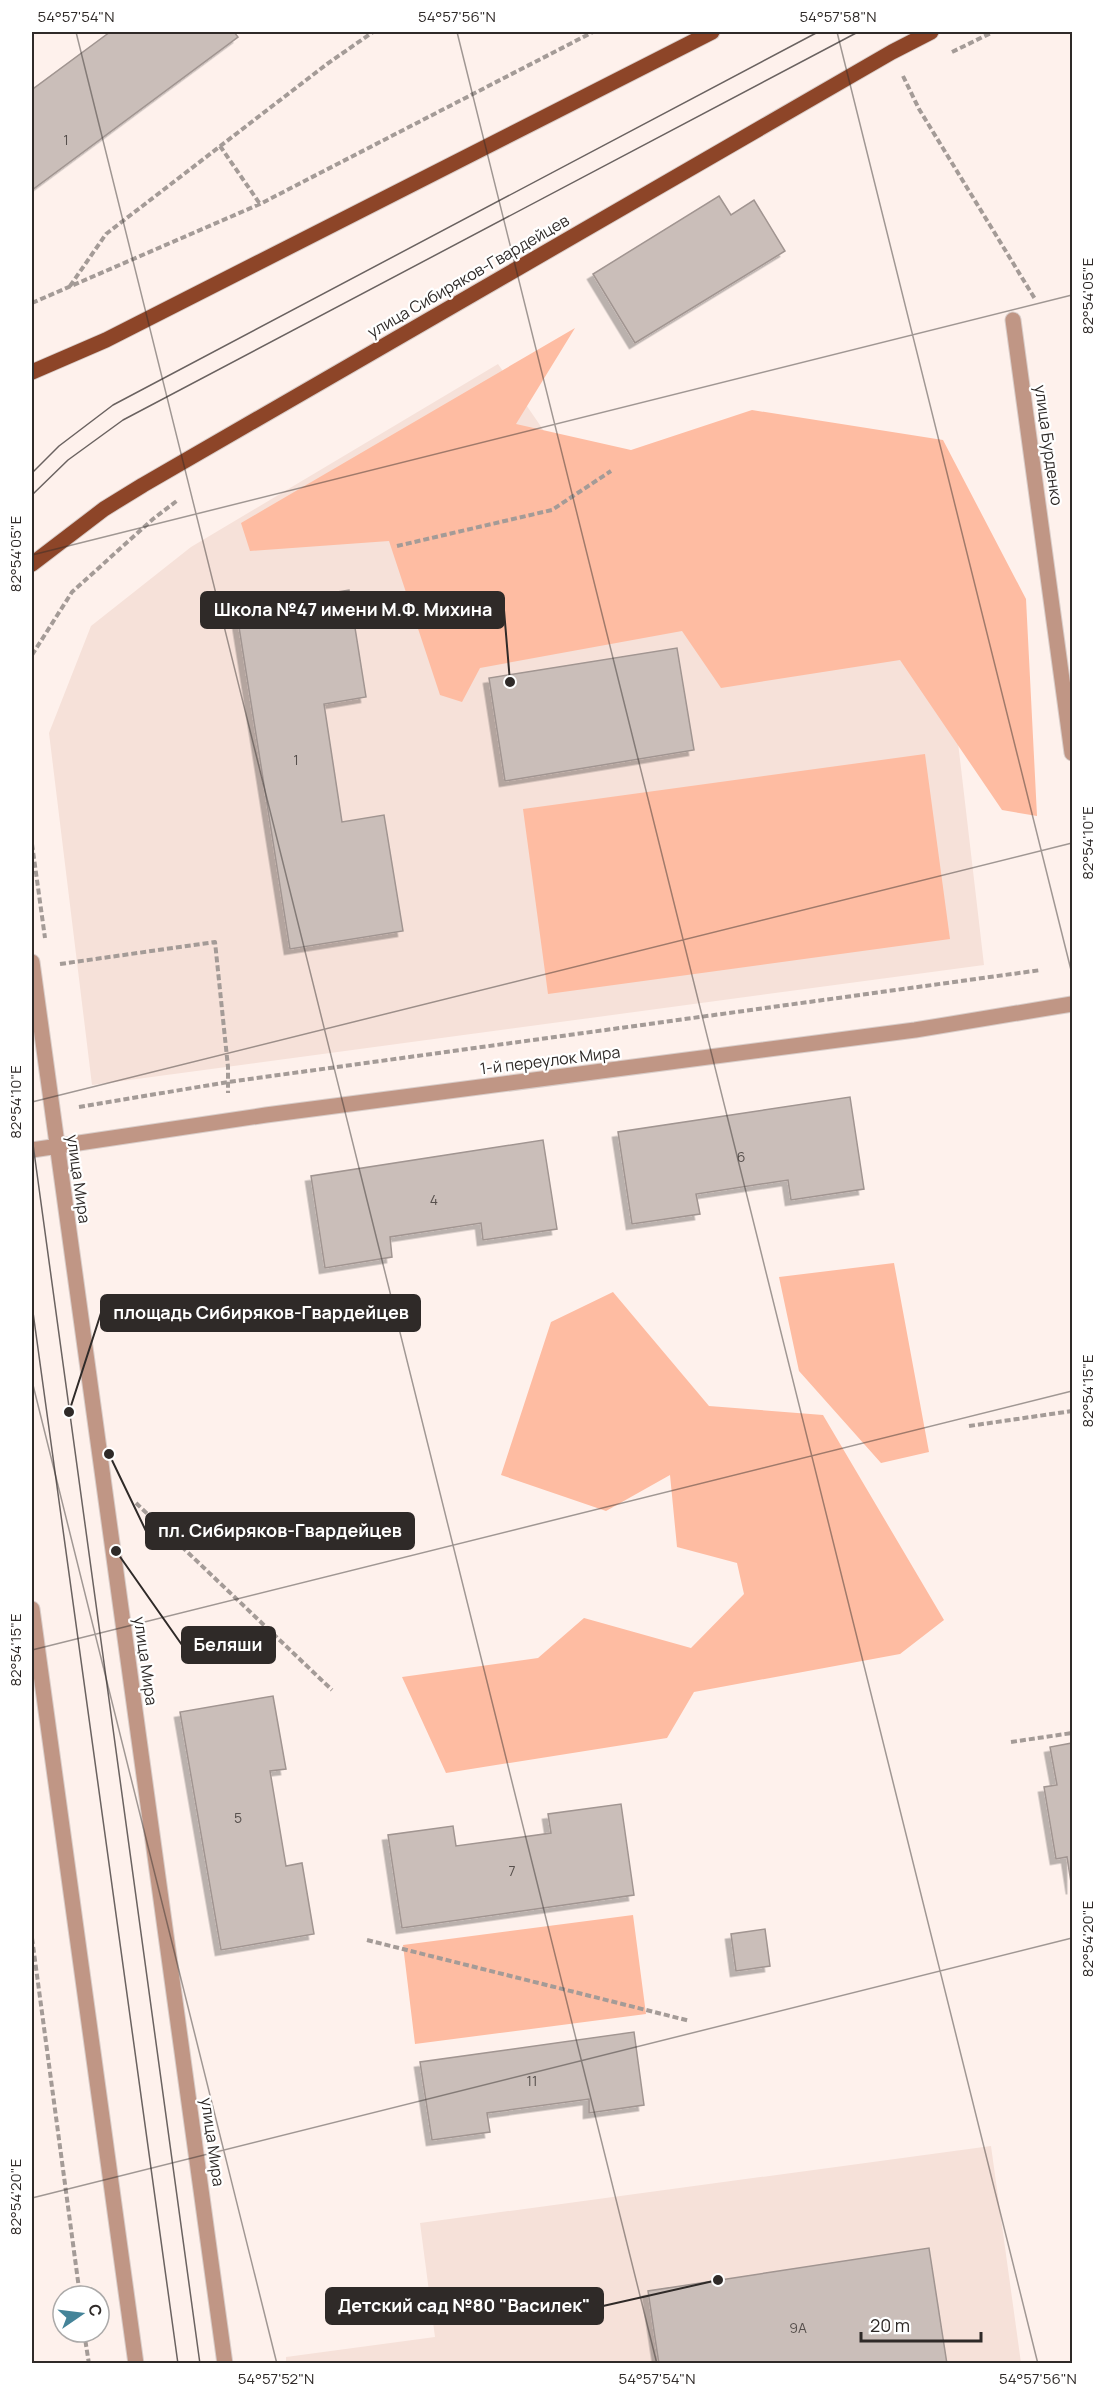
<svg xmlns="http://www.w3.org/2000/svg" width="1104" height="2395" font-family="Manrope,sans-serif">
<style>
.built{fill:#f6e1d9}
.green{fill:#febca2}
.building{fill:#cabeb9;stroke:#a19591;stroke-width:1.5;filter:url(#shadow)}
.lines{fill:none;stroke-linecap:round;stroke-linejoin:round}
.minor-casing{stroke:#d9cdc9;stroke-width:17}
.major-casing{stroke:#d9cdc9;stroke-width:17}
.path{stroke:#a49b97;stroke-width:4;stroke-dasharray:6 3;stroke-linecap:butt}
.minor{stroke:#c09685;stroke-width:15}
.major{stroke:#8d4528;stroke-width:15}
.tram{stroke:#6a6260;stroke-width:1.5}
.ticks{fill:none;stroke:#2f2a28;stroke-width:1.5;stroke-opacity:0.45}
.labels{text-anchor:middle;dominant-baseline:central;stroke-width:4.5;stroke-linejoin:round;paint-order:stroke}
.number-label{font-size:14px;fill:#564f4c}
.street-label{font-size:16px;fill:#2f2a28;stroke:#fff}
.leader{fill:none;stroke:#2f2a28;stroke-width:2}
.callout-dot{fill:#2f2a28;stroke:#fff;stroke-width:2}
.callout{fill:#2f2a28;stroke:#2f2a28;stroke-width:2}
.callout-label{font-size:18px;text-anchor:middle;font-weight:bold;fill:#fff}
.neatline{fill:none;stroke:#2f2a28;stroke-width:2}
.ticks-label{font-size:15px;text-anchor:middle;fill:#2f2a28}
</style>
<defs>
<filter id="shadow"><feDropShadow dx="-5.5" dy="5.5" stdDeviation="0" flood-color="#0004"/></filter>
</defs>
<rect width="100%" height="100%" fill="#fef1ec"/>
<path class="built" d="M498,364L568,466L945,631L984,965L92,1085L49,733L91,626L191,547Z
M991,2146L1021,2363L286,2364V2357L435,2337L420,2223Z"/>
<path class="green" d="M575,328L516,424L631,450L752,410L943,440L1026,599L1037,816L1002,810L900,660L721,688L682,631L480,668L462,702L440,695L389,541L250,551L241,523Z
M925,754L950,939L548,994L523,809Z
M894,1263L929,1452L881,1463L799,1371L779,1277Z
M613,1292L709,1406L823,1415L944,1620L900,1654L694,1692L667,1738L446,1773L402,1677L538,1658L584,1618L691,1648L744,1594L737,1563L677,1547L670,1475L606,1511L501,1475L551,1322Z
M633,1915L646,2014L415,2044L403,1945Z"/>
<path class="building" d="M110,32H234L238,37L32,190V84L34,88Z
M719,196L731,215L754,200L785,251L635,343L593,274Z
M349,590L366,697L324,704L342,822L384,815L403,931L290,949L236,608Z
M677,648L694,750L505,781L489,678Z
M850,1097L864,1189L791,1200L788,1180L696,1194L700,1214L632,1224L618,1132Z
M543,1140L557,1229L483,1240L481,1223L390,1237L392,1257L325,1268L311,1176Z
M273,1696L286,1769L270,1771L286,1866L302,1863L314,1934L221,1950L180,1712Z
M1072,1743V1889L1067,1857L1056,1859L1044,1787L1057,1785L1050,1747Z
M621,1804L634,1895L402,1928L388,1835L453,1826L456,1846L551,1833L548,1814Z
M765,1929L770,1966L736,1971L731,1934Z
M634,2032L644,2105L589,2113V2099L487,2113L490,2132L432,2140L420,2062Z
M929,2248L947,2364H659L648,2291Z"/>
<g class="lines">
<g class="minor-casing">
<path id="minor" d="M1013,320L1072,753
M32,962L225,2364
M32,1150L266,1115L915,1030L1072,1004
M32,1609L136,2364"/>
</g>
<g class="major-casing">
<path id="major" d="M32,372L106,340L712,32
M32,564L104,509L143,485L892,52L931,32"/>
</g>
<path class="path" d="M952,52L993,32
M903,76L919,109L1035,299
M220,146L260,204
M70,286L106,234L327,64L373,32
M32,303L260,204L593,32
M397,546L552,510L611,471
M32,655L72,592L153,519L178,500
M32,844L45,938
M60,964L215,942L228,1067V1093
M79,1107L228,1082L1041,970
M969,1426L1072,1411
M136,1503L332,1690
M1011,1742L1072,1733
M32,1938L80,2296
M367,1940L690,2021
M84,2332L89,2364"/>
<use href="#minor" class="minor"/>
<use href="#major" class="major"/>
<path class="tram" d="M32,473L59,446L113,405L818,32
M32,495L68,460L123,420L858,32
M32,1137L200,2364
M32,1305L178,2364"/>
</g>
<path class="ticks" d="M76,32L657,2364M457,32L1038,2364M837,32L1072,974M32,555L1072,295M32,1102L1072,843M32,1381L277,2364M32,1650L1072,1391M32,2198L1072,1938"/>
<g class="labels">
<g class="number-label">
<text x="66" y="139">1</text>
<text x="296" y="759">1</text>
<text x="741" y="1156">6</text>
<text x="434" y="1199">4</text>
<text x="238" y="1817">5</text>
<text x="512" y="1870">7</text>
<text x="532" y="2080">11</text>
<text x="798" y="2327">9А</text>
</g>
<g class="street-label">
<text transform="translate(468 276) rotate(-30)">улица Сибиряков-Гвардейцев</text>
<text transform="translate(1049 445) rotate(82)">улица Бурденко</text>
<text transform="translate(550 1060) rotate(-7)">1-й переулок Мира</text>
<text transform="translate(79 1179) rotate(82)">улица Мира</text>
<text transform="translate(146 1661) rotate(82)">улица Мира</text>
<text transform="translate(213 2142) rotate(82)">улица Мира</text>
</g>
</g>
<path class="leader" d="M510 682L504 610M69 1412L101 1313M109 1454L146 1531M116 1551L182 1645M718 2280L603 2306"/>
<g class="callout-dot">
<circle cx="510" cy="682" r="6"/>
<circle cx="69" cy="1412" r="6"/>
<circle cx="109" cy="1454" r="6"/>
<circle cx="116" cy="1551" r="6"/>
<circle cx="718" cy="2280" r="6"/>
</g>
<g class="callout">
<rect x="201" y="592" width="303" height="36" rx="6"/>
<rect x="101" y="1295" width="319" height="36" rx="6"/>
<rect x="146" y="1513" width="268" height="36" rx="6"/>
<rect x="182" y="1627" width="93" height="36" rx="6"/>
<rect x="326" y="2288" width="277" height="36" rx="6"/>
</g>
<g class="callout-label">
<text x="353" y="616">Школа №47 имени М.Ф. Михина</text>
<text x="261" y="1319">площадь Сибиряков-Гвардейцев</text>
<text x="280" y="1537">пл. Сибиряков-Гвардейцев</text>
<text x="228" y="1651">Беляши</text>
<text x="464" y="2312">Детский сад №80 "Василек"</text>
</g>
<rect width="1104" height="2395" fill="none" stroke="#ffffff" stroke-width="66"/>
<g transform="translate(81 2314) rotate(76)"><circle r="28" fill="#ffffff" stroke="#acaaa9" stroke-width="1.5"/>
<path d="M0-4.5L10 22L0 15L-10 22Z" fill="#458499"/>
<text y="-9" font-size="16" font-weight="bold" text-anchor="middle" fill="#2f2a28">С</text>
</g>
<path d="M861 2332v9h120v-9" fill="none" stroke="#2f2a28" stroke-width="3"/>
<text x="870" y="2332" font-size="18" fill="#2f2a28" stroke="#ffffff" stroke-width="4.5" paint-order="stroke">20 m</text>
<rect x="33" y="33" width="1038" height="2329" class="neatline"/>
<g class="ticks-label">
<text x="76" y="22">54°57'54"N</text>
<text x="457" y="22">54°57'56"N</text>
<text x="838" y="22">54°57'58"N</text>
<text transform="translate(1088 296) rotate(-90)" y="5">82°54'05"E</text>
<text transform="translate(16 554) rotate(-90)" y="5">82°54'05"E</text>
<text transform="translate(1088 843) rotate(-90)" y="5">82°54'10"E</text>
<text transform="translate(16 1102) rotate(-90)" y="5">82°54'10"E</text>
<text transform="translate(1088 1391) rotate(-90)" y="5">82°54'15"E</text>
<text transform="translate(16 1650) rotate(-90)" y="5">82°54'15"E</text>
<text transform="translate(1088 1939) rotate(-90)" y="5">82°54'20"E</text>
<text transform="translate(16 2197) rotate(-90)" y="5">82°54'20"E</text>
<text x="276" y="2384">54°57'52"N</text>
<text x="657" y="2384">54°57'54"N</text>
<text x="1038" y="2384">54°57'56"N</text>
</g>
</svg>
